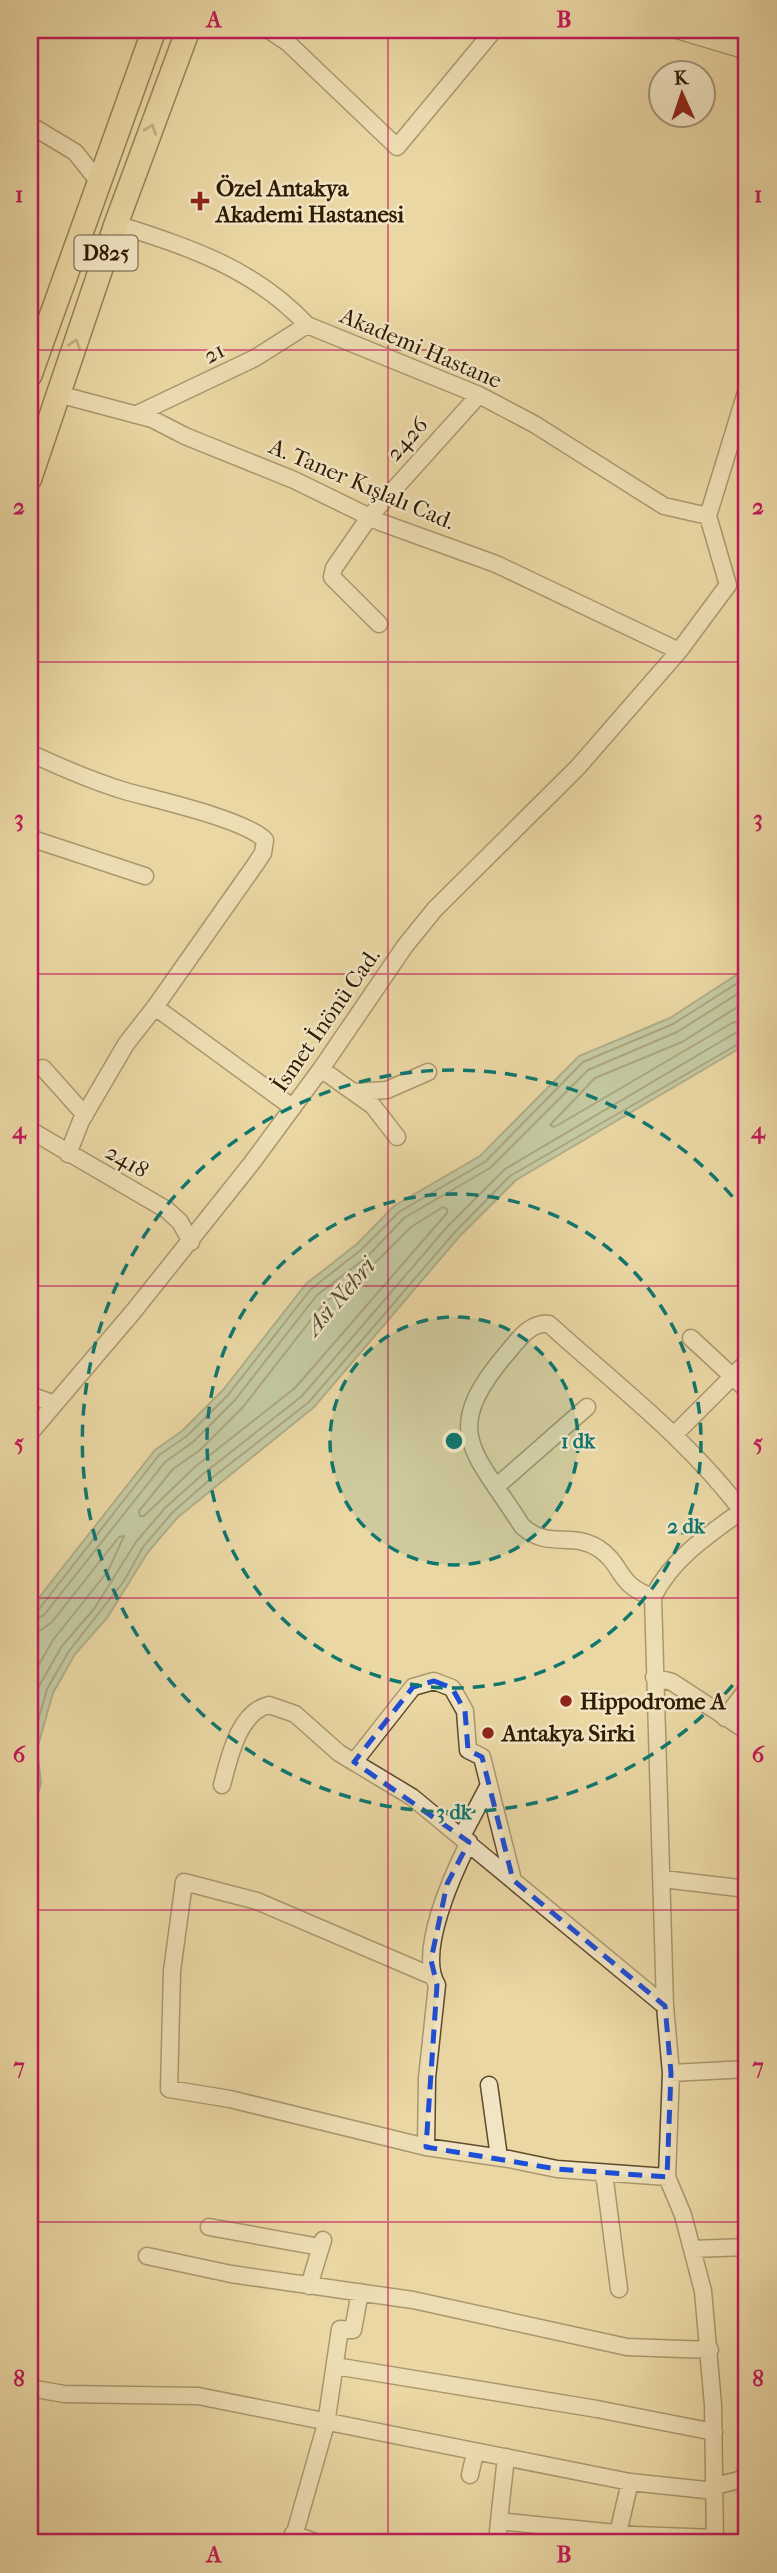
<svg xmlns="http://www.w3.org/2000/svg" width="777" height="2573" font-family="'IM FELL French Canon',serif">
<style>
.water{fill:#98baa3;stroke:#6f7a63;stroke-width:2}
.lines{fill:none;stroke-linecap:round;stroke-linejoin:round}
.shore{stroke:#646a53;stroke-width:2}
.minor-casing{stroke:#5f4a2b;stroke-width:19}
.highway-casing{stroke:#311b03;stroke-width:26}
.minor{stroke:#f1e5c4;stroke-width:16}
.highway{stroke:#ead7a4;stroke-width:23}
.oneway{stroke:#97825c}
.marked{fill:none;stroke:#1d4ed8;stroke-width:5;stroke-dasharray:14 9;stroke-linejoin:round}
.grid{fill:none;stroke:#c2185b;stroke-width:2;stroke-opacity:0.55}
.ring{fill:none;stroke:#0f766e;stroke-width:3.5;stroke-dasharray:12 9}
.poi-dot{fill:#8f2418;stroke:#f1e5c4;stroke-width:2.5}
.labels{text-anchor:middle;dominant-baseline:central;stroke-width:5;stroke-linejoin:round;paint-order:stroke}
.shield{fill:#f1e5c4;stroke:#6b583d;stroke-width:2}
.shield-label{font-size:21px;font-weight:bold;fill:#311b03}
.poi-label{font-size:23px;font-weight:bold;fill:#311b03;stroke:#f1e5c4;text-anchor:start}
.street-label{font-size:23px;fill:#311b03;stroke:#f1e5c4}
.water-label{font-size:24px;font-style:italic;fill:#504b33;stroke:#f1e5c4}
.centre{fill:#0f766e;stroke:#f1e5c4;stroke-width:3.5}
.ring-label{font-size:21px;text-anchor:middle;font-weight:bold;fill:#0f766e;stroke:#f1e5c4;stroke-width:5;stroke-linejoin:round;paint-order:stroke}
.neatline{fill:none;stroke:#c2185b;stroke-width:2.5}
.grid-label{font-size:23px;text-anchor:middle;font-weight:bold;fill:#c2185b}
</style>
<rect width="100%" height="100%" fill="#ead7a4"/>
<filter id="stains"><feTurbulence type="fractalNoise" baseFrequency=".00286" numOctaves="4"/><feColorMatrix values="0 0 0 0 .2 0 0 0 0 .09 0 0 0 0 .02 0 0 0 .5 -.17"/></filter>
<radialGradient id="worn" r=".72"><stop offset=".6" stop-color="#630" stop-opacity="0"/><stop offset="1" stop-color="#630" stop-opacity=".3"/></radialGradient>
<path class="water" d="M747,968V1044L516,1180L459,1237L314,1407L177,1518L148,1552L107,1618L75,1654L53,1693L37,1749L41,1783L30,1823V1609L155,1450L182,1431L223,1390L306,1284L357,1244L394,1206L480,1156L579,1056L670,1018Z"/>
<g class="lines">
<path class="shore" d="M747,1001L682,1042L595,1078L550,1125L554,1127L563,1122L732,1023L747,1019
M443,1207L447,1209V1213L295,1388L196,1466L144,1516H140L139,1511L173,1469L200,1450L243,1407L324,1303L373,1265L411,1227Z
M30,1612L39,1609L159,1455L187,1436L228,1395L311,1289L361,1250L399,1212L485,1162L583,1062L673,1024L747,977
M30,1621L44,1615L165,1462L193,1442L235,1400L317,1295L367,1257L404,1218L490,1168L588,1070L677,1032L747,988
M30,1631L41,1630L52,1622L119,1537L124,1536L108,1571L53,1640L30,1680
M30,1711L39,1686L62,1646L94,1609L136,1542L165,1508L203,1474L302,1396L447,1227L505,1169L737,1032L747,1030
M30,1749L47,1689L69,1651L124,1581L143,1547L172,1513L208,1481L309,1402L454,1233L510,1176L747,1039"/>
<g class="minor-casing">
<path id="minor" d="M269,30L287,42L397,147L494,30
M677,30L747,51
M30,125L75,152L99,182
M116,224C188,247 254,268 307,325L479,395L534,424L664,506L708,516
M58,394L152,419L185,436L294,480L380,522L496,564L679,651
M137,414L255,358L307,325
M379,624L332,577L334,568L370,516L479,395
M30,753C60,767 92,781 125,791C157,800 244,819 265,840L263,853L255,865L155,1007L126,1044L81,1121L68,1154
M30,838L145,876
M155,1007L292,1107
M43,1068L85,1115
M321,1069L373,1106L397,1137
M353,1092L387,1090L428,1072
M30,1130L167,1210L180,1222L191,1242
M691,1338L747,1390
M30,1395L52,1403
M30,1433L133,1312L251,1164L321,1069L405,946L435,909L578,767L679,651L728,585L708,516L747,389
M674,1435L747,1362
M497,1486L587,1407
M653,1597C616,1585 624,1565 598,1548C571,1531 548,1550 522,1526C474,1450 439,1433 507,1353C518,1340 530,1322 549,1324C615,1384 688,1439 742,1511
M654,1677L672,1682L747,1731
M725,1718L747,1689
M354,1762L413,1687L434,1681L452,1688L465,1711L468,1750L482,1757L489,1785L462,1836
M222,1785C229,1759 238,1712 269,1705L295,1714L339,1753L412,1797L665,2006
M489,1785L513,1880
M663,1879L747,1889
M432,1976L257,1901L184,1882L172,1971L169,2089L230,2099L426,2147L509,2159L557,2169L667,2177
M671,2073L747,2069
M489,2085L499,2157
M426,2147L427,2078L437,1985C417,1952 453,1874 469,1842
M604,2173L619,2289
M209,2227L320,2247
M692,2249L747,2247
M147,2256L231,2274L413,2300L627,2347L710,2350
M309,2286L323,2240
M335,2366L597,2409L714,2432
M30,2388L64,2394L198,2396L630,2482L715,2491
M470,2475L475,2453
M715,2486L747,2478
M499,2521L506,2457
M618,2533L630,2482
M293,2534L318,2543
M292,2543L326,2424L340,2329L353,2330L360,2292
M497,2543L499,2521L635,2535L715,2538
M715,2543L713,2405L703,2291L683,2215L667,2177L671,2073L665,2006L653,1597C673,1557 711,1533 747,1507"/>
</g>
<g class="highway-casing">
<path id="highway" d="M30,375L154,30
M30,478L116,224L188,30"/>
</g>
<use href="#minor" class="minor"/>
<use href="#highway" class="highway"/>
</g>
<defs><path id="oneway-chevron" d="M-2-3.5L2.5 0L-2 3.5" fill="none" stroke-width="1.6" stroke-linecap="round" stroke-linejoin="round" transform="scale(1.75)"/></defs>
<g class="oneway">
<use href="#oneway-chevron" transform="translate(151 129) rotate(-70)"/>
<use href="#oneway-chevron" transform="translate(75 344) rotate(-71)"/>
</g>
<path d="M0 0H777V2573H0ZM434,1681L452,1688L465,1711L468,1750L482,1757L513,1880L665,2006L671,2073L667,2177L557,2169L426,2147L437,1985L431,1960L447,1884L469,1842L354,1762L413,1687Z" fill="#ead7a4" fill-opacity=".55" fill-rule="evenodd"/>
<path class="marked" d="M434,1681L452,1688L465,1711L468,1750L482,1757L513,1880L665,2006L671,2073L667,2177L557,2169L426,2147L437,1985L431,1960L447,1884L469,1842L354,1762L413,1687Z"/>
<path class="grid" d="M388,30V2543M30,350H747M30,662H747M30,974H747M30,1286H747M30,1598H747M30,1910H747M30,2222H747"/>
<circle cx="454" cy="1441" r="124" fill="#0f766e" fill-opacity=".12"/>
<g class="ring">
<circle cx="454" cy="1441" r="124"/>
<circle cx="454" cy="1441" r="247"/>
<path d="M746 1669A371 371 0 1 1 746 1213"/>
</g>
<g class="poi-dot">
<path d="M196.5 190.5h7v7h7v7h-7v7h-7v-7h-7v-7h7z"/>
<circle cx="566" cy="1701" r="7"/>
<circle cx="488" cy="1733" r="7"/>
</g>
<g class="labels">
<rect class="shield" x="74.5" y="235.5" width="63" height="35" rx="5"/>
<g class="shield-label">
<text x="106" y="253">D825</text>
</g>
<g class="poi-label">
<text x="216" y="188">Özel Antakya<tspan x="216" dy="26">Akademi Hastanesi</tspan></text>
<text x="580" y="1701">Hippodrome A</text>
<text x="502" y="1733">Antakya Sirki</text>
</g>
<g class="street-label">
<text transform="translate(421 348) rotate(23)">Akademi Hastane</text>
<text transform="translate(214 353) rotate(-27)">21</text>
<text transform="translate(407 439) rotate(-48)">2426</text>
<text transform="translate(362 484) rotate(23)">A. Taner Kışlalı Cad.</text>
<text transform="translate(326 1020) rotate(-55)">İsmet İnönü Cad.</text>
<text transform="translate(127 1161) rotate(30)">2418</text>
</g>
<g class="water-label">
<text transform="translate(340 1296) rotate(-49)">Asi Nehri</text>
</g>
</g>
<circle cx="454" cy="1441" r="10" class="centre"/>
<g class="ring-label">
<text x="578" y="1448">1 dk</text>
<text x="686" y="1533">2 dk</text>
<text x="454" y="1819">3 dk</text>
</g>
<rect width="777" height="2573" fill="none" stroke="#ead7a4" stroke-width="77"/>
<g transform="translate(682 94) rotate(357)"><circle r="33" fill="#f1e5c4" stroke="#a49477" stroke-width="2"/>
<path d="M0-5L12 26L0 18L-12 26Z" fill="#8f2418"/>
<text y="-10" font-size="19" font-weight="bold" text-anchor="middle" fill="#311b03">K</text>
</g>
<rect x="38" y="38" width="700" height="2496" class="neatline"/>
<g class="grid-label">
<text x="214" y="27">A</text>
<text x="564" y="27">B</text>
<text x="19" y="202">1</text>
<text x="758" y="202">1</text>
<text x="19" y="514">2</text>
<text x="758" y="514">2</text>
<text x="19" y="826">3</text>
<text x="758" y="826">3</text>
<text x="19" y="1138">4</text>
<text x="758" y="1138">4</text>
<text x="19" y="1450">5</text>
<text x="758" y="1450">5</text>
<text x="19" y="1762">6</text>
<text x="758" y="1762">6</text>
<text x="19" y="2074">7</text>
<text x="758" y="2074">7</text>
<text x="19" y="2386">8</text>
<text x="758" y="2386">8</text>
<text x="214" y="2562">A</text>
<text x="564" y="2562">B</text>
</g>
<rect width="100%" height="100%" filter="url(#stains)"/>
<rect width="100%" height="100%" fill="url(#worn)"/>
</svg>
